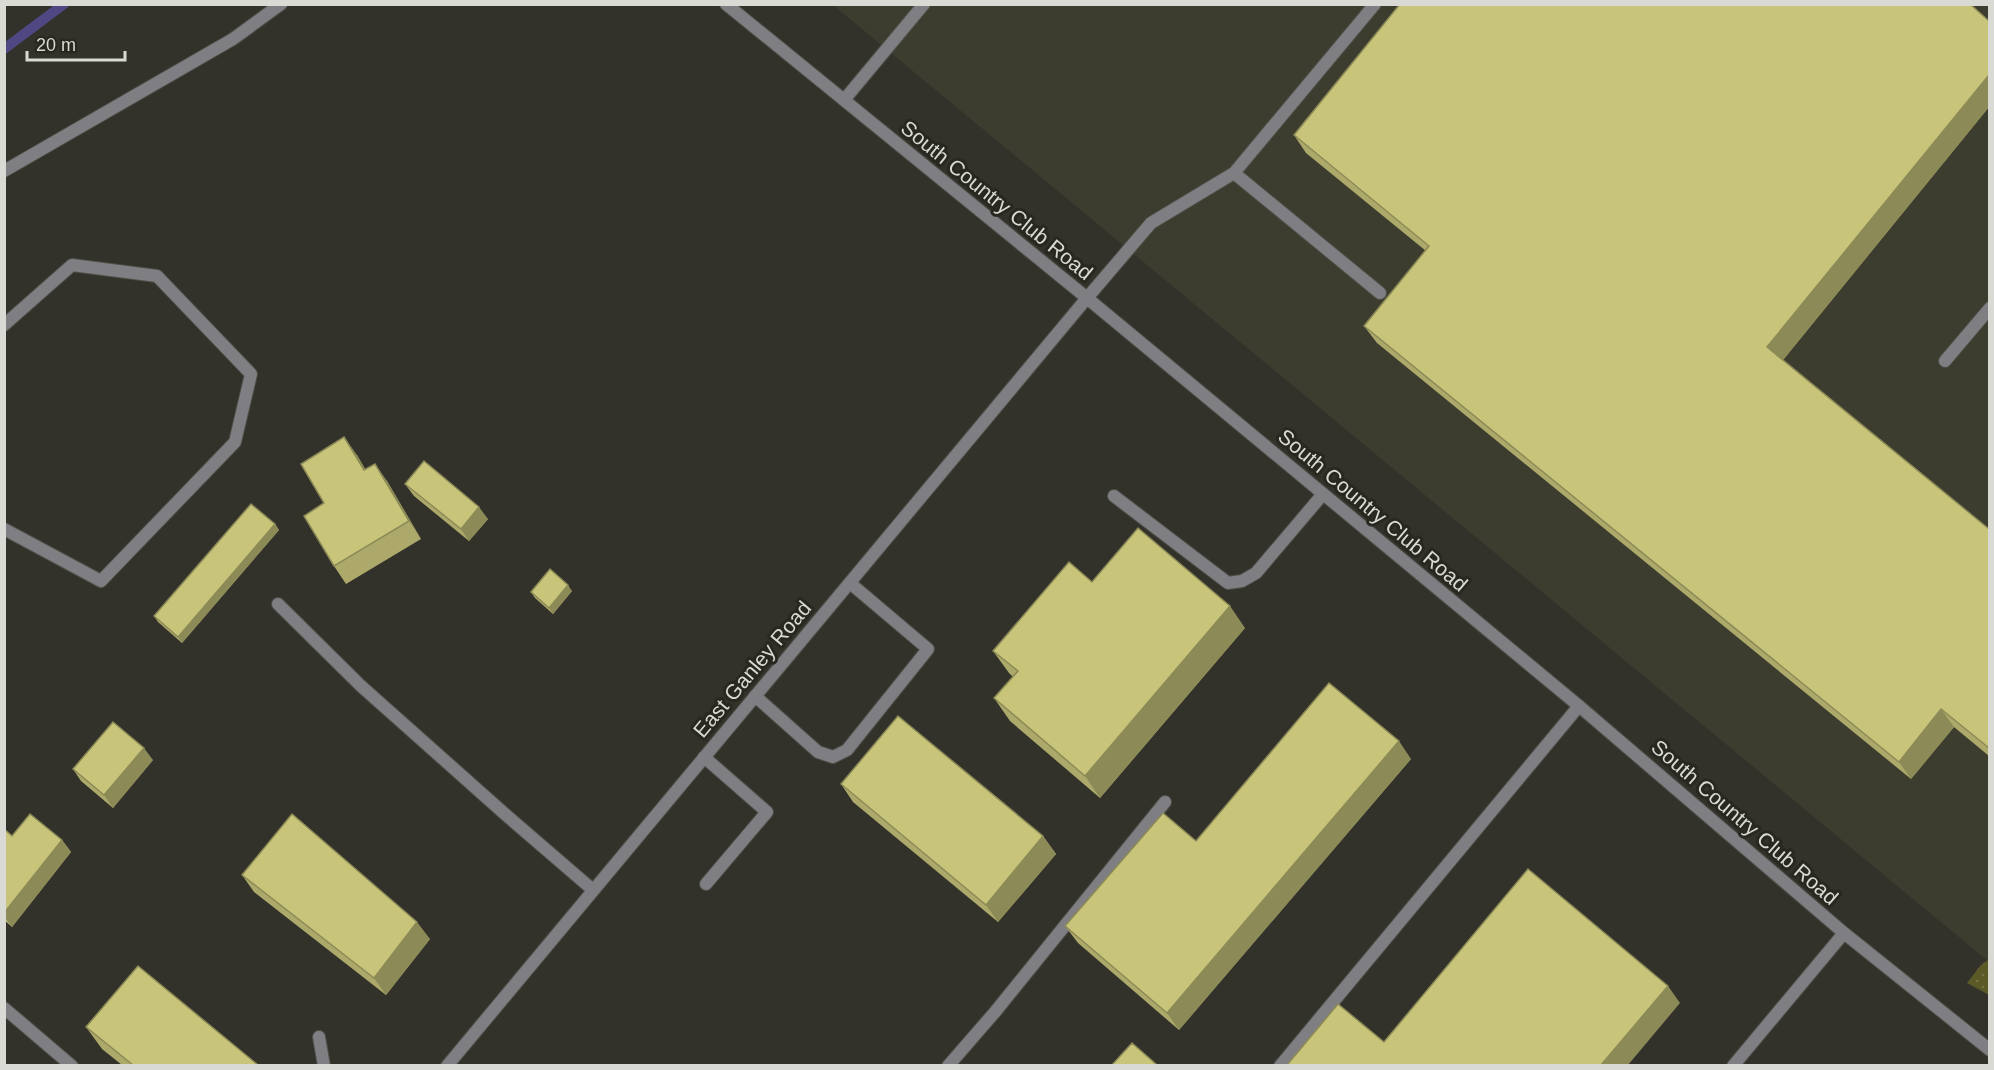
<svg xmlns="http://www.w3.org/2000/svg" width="1994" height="1070" font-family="Helvetica,sans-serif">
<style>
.built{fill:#3c3c2f}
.grass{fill:url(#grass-dots)}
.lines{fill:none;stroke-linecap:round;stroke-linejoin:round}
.stream{stroke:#504883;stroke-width:10}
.service-casing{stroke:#50504a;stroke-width:14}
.minor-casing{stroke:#50504a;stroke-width:14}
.tertiary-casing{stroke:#50504a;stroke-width:14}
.service{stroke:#7f7f83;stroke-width:12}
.minor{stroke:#7f7f83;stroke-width:12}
.tertiary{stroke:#7f7f83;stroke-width:12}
.wall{fill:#aca96a}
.shaded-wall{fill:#8c8a56}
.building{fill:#c8c57b;stroke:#8c8a56;stroke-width:1.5}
.labels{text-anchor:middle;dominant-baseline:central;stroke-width:6;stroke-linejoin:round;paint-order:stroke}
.street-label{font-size:21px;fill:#dadad5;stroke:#282821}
</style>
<defs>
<pattern id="grass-dots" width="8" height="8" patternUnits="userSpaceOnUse" patternTransform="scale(1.5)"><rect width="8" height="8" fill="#5b5926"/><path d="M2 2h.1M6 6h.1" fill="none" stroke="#727045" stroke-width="1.8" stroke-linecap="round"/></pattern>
</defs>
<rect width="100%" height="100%" fill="#32322b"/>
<path class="built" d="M833,5H1989V962Z"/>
<path class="grass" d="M1989,959V995L1967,983L1980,966Z"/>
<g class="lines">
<path class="stream" d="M4,49L64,4"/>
<g class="service-casing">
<path id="service" d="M1234,173L1380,293
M1087,298L1151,223L1234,173L1375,4
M4,325L72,265L157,276L251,374L235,442L101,581L4,529
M1945,361L1990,308
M1114,496L1228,583L1242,581L1256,573L1323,494
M278,604L361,686L506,815L593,890
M755,696L818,752L833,757L847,750L928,649L850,583
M704,757L767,812L706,884
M4,1008L72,1066
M319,1037L324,1066
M948,1066L995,1012L1165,802
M1280,1066L1579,706"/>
</g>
<g class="minor-casing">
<path id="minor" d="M844,100L924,4
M447,1066L1087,298
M1733,1066L1844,933"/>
</g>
<g class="tertiary-casing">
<path id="tertiary" d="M726,4L1087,298L1579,706L1844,933L1990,1050
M4,171L233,39L281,4"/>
</g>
<use href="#service" class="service"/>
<use href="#minor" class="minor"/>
<use href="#tertiary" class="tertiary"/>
</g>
<path class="wall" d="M1989,107L1783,360L1989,529V756L1954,727L1911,779L1377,343L1364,326L1426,251L1306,153L1294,135Z
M357,455L365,469L387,481L421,539L346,584L334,566Z
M405,484L488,519L469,541L414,496Z
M275,524L279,530L182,643L158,622L154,616Z
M1092,582L1245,628L1100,798L1010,721L994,698L1013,677L1009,673L993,651Z
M572,591L553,614L535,598L531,592Z
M1411,759L1179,1030L1078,943L1065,926L1196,841Z
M153,760L113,808L81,781L73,769Z
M841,784L1043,836L1056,854L998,922L853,802Z
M4,829L12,836L62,840L71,852L12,927L4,920Z
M242,875L430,939L386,995L254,892Z
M86,1027L258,1065H122L102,1049Z"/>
<path class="shaded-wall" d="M1989,75V107L1779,365L1767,347Z
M344,437L357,455L376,488L364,470Z
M375,464L387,481L421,539L409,521Z
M479,507L488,519L469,541L461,529Z
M275,524L279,530L182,643L178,637Z
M568,585L572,591L553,614L549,608Z
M1230,606L1245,628L1100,798L1085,776Z
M1941,709L1954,727L1911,779L1899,762Z
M1399,741L1411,759L1179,1030L1167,1013Z
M144,748L153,760L113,808L104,795Z
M1043,836L1056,854L998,922L986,905Z
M62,840L71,852L12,927L4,916V913Z
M417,922L430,939L386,995L374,978Z
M1668,986L1680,1003L1628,1065H1601Z"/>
<path class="building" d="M1400,4H1970L1989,21V75L1767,347L1989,529V748L1941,709L1899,762L1364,326L1429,246L1294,135Z
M344,437L364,470L375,464L409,521L334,566L304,516L324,503L301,464Z
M424,461L479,507L461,529L405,484Z
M251,504L275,524L178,637L154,616Z
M1138,528L1230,606L1085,776L994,698L1018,671L993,651L1069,562L1092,582Z
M550,569L568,585L549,608L531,592Z
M1329,683L1399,741L1167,1013L1065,926L1163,813L1196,841Z
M898,716L1043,836L986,905L841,784Z
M113,722L144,748L104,795L73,769Z
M30,814L62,840L4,913V829L12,836Z
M292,814L417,922L374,978L242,875Z
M1528,869L1668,986L1601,1065H1287L1338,1004L1384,1042Z
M138,966L258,1065H133L86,1027Z
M1132,1043L1157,1065H1112Z"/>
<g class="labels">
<g class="street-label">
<text transform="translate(997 200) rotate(39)">South Country Club Road</text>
<text transform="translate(1373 510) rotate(40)">South Country Club Road</text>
<text transform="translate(752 669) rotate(-50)">East Ganley Road</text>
<text transform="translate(1745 822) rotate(41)">South Country Club Road</text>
</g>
</g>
<rect width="1994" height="1070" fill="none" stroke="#dadad5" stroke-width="12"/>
<path d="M27 51v9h98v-9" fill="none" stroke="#dadad5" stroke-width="3"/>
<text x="36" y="51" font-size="18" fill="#dadad5" stroke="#282821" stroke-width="4.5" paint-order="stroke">20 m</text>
</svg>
